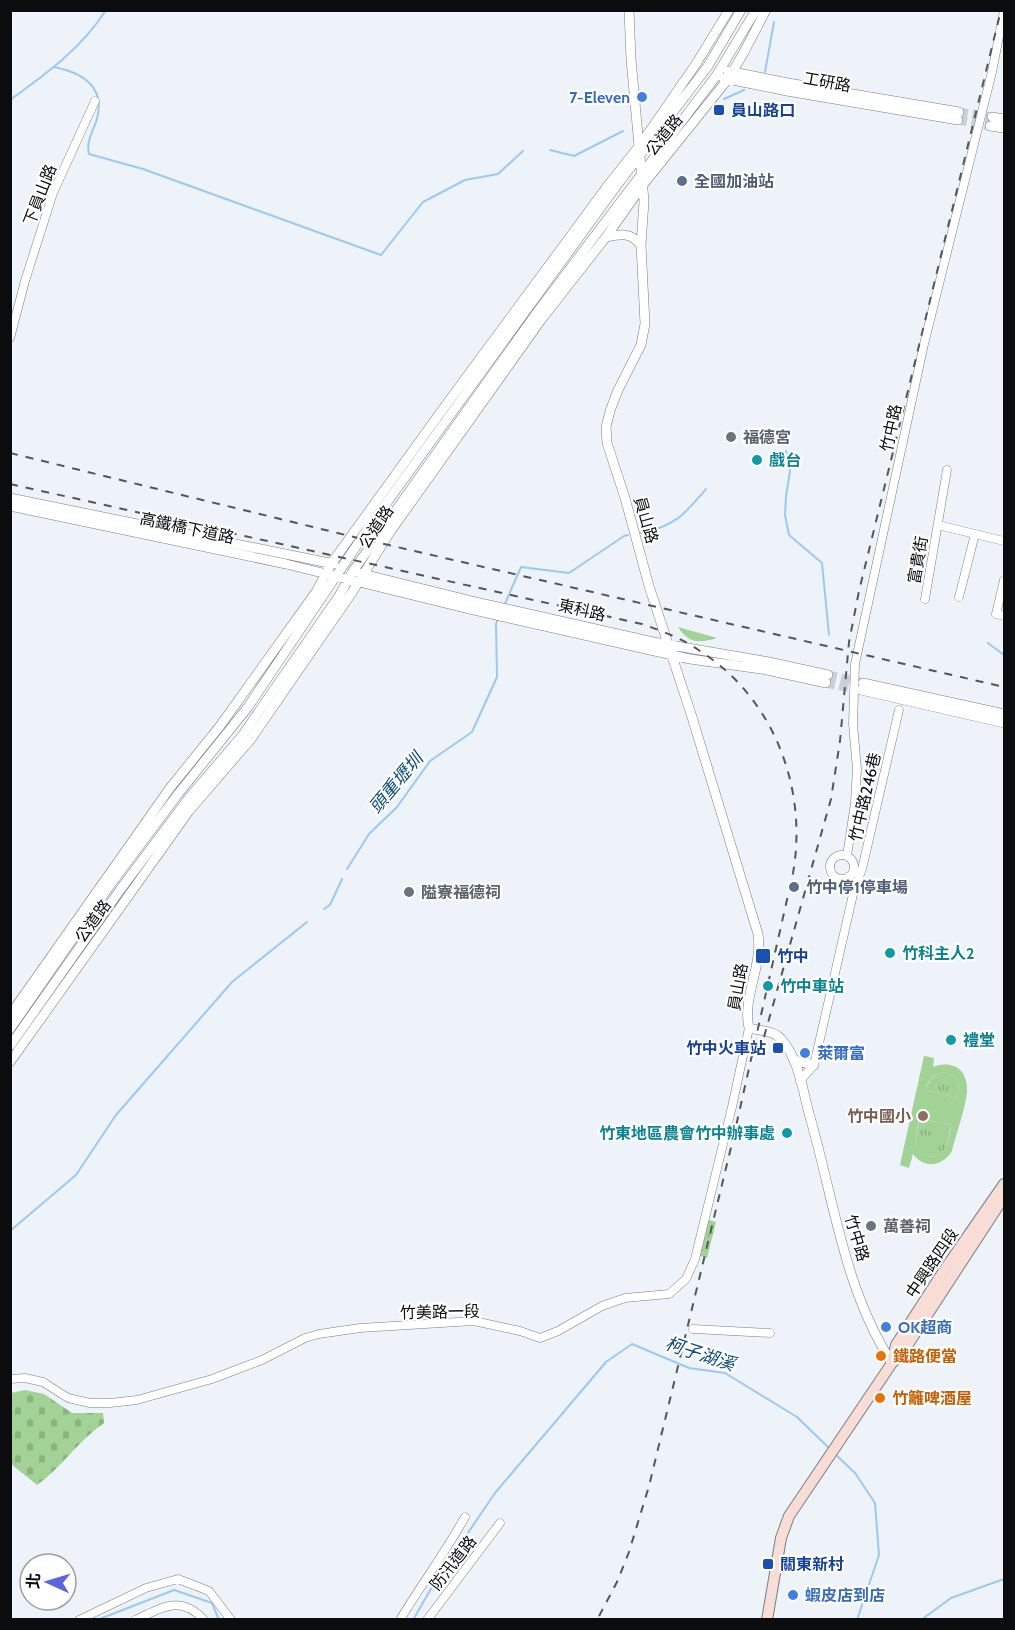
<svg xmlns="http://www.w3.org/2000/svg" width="1015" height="1630" font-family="Cabin,'Noto Sans TC',sans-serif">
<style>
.grass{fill:url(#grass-tufts)}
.cemetery{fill:url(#cemetery-stones)}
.park{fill:url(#park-crowns)}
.pitch{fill:#a2d295;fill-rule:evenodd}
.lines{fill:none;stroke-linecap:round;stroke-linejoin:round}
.stream{stroke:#9bc9f2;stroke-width:2}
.tertiary-tunnel{stroke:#cbd0d5;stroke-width:9;stroke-dasharray:9 4.5;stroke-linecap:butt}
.minor-casing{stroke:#797e83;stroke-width:9}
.tertiary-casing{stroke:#797e83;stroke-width:10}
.secondary-casing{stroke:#797e83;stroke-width:12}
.minor{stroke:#fff;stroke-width:8}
.tertiary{stroke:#fff;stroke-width:9}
.secondary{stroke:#f8ddd6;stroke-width:10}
.rail{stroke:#545659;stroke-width:2;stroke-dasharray:8 8;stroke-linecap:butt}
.shop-dot{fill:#3f7fe0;stroke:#fff;stroke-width:2}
.transit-dot{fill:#1a4fb4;stroke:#fff;stroke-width:2}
.service-dot{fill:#5c6f8a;stroke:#fff;stroke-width:2}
.worship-dot{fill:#6b7280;stroke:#fff;stroke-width:2}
.culture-dot{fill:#0f9aa8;stroke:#fff;stroke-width:2}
.education-dot{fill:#8d6e63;stroke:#fff;stroke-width:2}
.food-dot{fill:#e8710a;stroke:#fff;stroke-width:2}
.labels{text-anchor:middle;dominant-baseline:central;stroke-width:4.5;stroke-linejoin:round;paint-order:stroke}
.street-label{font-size:16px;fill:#0b0c0e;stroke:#fff}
.shop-label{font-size:16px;font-weight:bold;fill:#366cbe;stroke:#fff;text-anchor:start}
.transit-label{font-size:16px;font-weight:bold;fill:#164399;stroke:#fff;text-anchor:start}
.service-label{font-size:16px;font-weight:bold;fill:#4e5e75;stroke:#fff;text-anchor:start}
.worship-label{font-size:16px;font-weight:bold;fill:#5b616d;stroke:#fff;text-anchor:start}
.culture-label{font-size:16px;font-weight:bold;fill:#0d838f;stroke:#fff;text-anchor:start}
.education-label{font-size:16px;font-weight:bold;fill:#785e54;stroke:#fff;text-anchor:end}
.food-label{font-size:16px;font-weight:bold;fill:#c56008;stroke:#fff;text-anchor:start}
.water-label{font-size:18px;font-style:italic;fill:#0f4c77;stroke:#fff}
</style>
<defs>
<pattern id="grass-tufts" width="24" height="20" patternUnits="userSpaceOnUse" patternTransform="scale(1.5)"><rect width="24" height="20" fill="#a2d295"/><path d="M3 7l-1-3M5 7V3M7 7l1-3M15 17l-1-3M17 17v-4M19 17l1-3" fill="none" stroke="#8ab37f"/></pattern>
<pattern id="cemetery-stones" width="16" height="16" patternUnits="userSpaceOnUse" patternTransform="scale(1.5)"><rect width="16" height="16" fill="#a2d295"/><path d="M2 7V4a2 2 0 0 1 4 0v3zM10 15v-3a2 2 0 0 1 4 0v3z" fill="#8ab37f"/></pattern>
<pattern id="park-crowns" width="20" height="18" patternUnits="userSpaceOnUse" patternTransform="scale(1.5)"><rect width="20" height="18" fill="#a2d295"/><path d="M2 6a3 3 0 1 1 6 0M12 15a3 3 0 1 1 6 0" fill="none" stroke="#8ab37f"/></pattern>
</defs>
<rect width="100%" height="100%" fill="#edf3f8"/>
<path class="grass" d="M943,1072C958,1075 961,1083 957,1098L926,1090C929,1079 933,1075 943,1072Z
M920,1118L951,1125C949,1132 949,1143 945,1149C937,1163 918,1156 916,1142C915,1135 919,1125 920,1118Z"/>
<path class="cemetery" d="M25,1390L44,1394L72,1413H103L104,1423C78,1441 62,1467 37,1485L11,1464V1393Z"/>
<path class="park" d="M678,627L717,638C699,643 689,644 678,627Z
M702,1218L716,1222L707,1258L693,1254Z"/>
<path class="pitch" d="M924,1056L934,1058L933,1067C951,1060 968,1068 967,1091C966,1107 956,1134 952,1151C942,1167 924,1169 913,1154L909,1168L900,1165ZM943,1072C958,1075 961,1084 957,1098L926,1090C928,1079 933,1075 943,1072ZM920,1118L951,1125C950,1132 949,1143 945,1149C937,1163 918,1156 916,1142C915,1135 918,1126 920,1118Z"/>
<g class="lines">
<path class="stream" d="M54,67C84,73 107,88 96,122C92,132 86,143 89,154L143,169L381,255L423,202L465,180L498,174L523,151
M765,72L774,22
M724,99L744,90
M10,100C46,74 82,48 106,10
M550,150L574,156L623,131
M786,451L790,471L786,496L785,515L789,535L822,563L829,635
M641,533C675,526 684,515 706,489
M504,606L521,567L569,573L624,536L628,535
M988,643L1004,655
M347,869L369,834L397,807L430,761L472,732L497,677L496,624L498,619
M324,909L330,905L342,879
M10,1231L76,1175L116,1115L232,982L307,922
M834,1453L855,1473L875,1503L879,1555L857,1620
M97,1620L174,1590L212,1603L219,1620
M413,1620L436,1580L495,1493L606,1362L632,1344L689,1368L725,1373L797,1417L830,1449
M921,1620L951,1598L1004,1579"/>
<path class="tertiary-tunnel" d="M959,112L992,117
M958,120L990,126
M828,675L860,682
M826,683L861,690"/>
<g class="minor-casing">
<path id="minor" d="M10,338L25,281L53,193L95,101
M938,525L1004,541
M1004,580L996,614L1004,616
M959,597L975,534
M925,599L947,470
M830 867a12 12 0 1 1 24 0a12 12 0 1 1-24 0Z
M847,856L855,803L857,769L853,724L855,664L924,344L992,72L1004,11
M854,890L862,869L899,710
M800,1081L814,1065L854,890L849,876
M693,1329L770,1333
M10,1379L25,1378L43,1382L68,1398L90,1403H110L137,1400L212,1379L262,1360L305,1338L319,1334L360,1328L474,1321L520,1331L540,1338L558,1331L602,1306L625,1298L669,1294L686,1279L695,1259L732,1107L749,1028
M79,1620L146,1588L178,1579L209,1591L231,1620
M135,1620C162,1608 180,1594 204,1620
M400,1620C421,1585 445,1553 465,1517
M427,1620L500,1523"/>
</g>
<g class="tertiary-casing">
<path id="tertiary" d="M629,10L631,59L644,201L641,245L645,324L641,345L618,390L610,411L606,427L607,443L625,498L649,586L692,717L758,934C763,966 742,997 749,1028C760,1031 774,1030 782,1040C799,1060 803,1092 810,1117C834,1200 844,1289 892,1363
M728,71L788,83L959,112
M723,78L787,91L958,120
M992,117L1004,119
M990,126L1004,128
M606,237C622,234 630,232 641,245
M10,498L334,564
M10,506L286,564L469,609L690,659L767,670L826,683
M359,573L472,601L653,642L769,662L828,675
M863,683L1004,714
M861,690L1004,723
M10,1015L170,788L220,726L316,592L331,564L443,409L609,184L640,145L696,64L729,10
M10,1029L110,885L178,794L248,707L369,527L617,185L708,66L741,10
M10,1046L120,890L189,798L242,736L339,596L353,571L382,530L535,315L716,76L756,10
M793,1058L797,1061L814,1065
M10,1062L189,811L251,739L349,597L390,532L541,320L606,237L642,186L728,79L743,54L766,10"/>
</g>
<g class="secondary-casing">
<path id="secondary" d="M892,1362L896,1345L945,1269L1004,1184
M767,1620L781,1538L789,1516L892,1363L903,1352L1004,1197"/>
</g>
<use href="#minor" class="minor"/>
<use href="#tertiary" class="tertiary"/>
<use href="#secondary" class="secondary"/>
<path class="rail" d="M10,453L358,538L1004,687
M10,484L642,624C662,631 683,639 700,651C774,698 808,789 793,873L734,1135L649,1486L629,1552L617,1582L597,1620
M764,1037L831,799L840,741L849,642L859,591L1001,10"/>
</g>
<g class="shop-dot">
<circle cx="642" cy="97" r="6"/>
<circle cx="805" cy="1053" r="6"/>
<circle cx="886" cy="1327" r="6"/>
<circle cx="793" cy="1595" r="6"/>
</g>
<g class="transit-dot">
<rect x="713" y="104" width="12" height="12" rx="3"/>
<rect x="755" y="948" width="16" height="16" rx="3"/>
<rect x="772" y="1042" width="12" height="12" rx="3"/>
<rect x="762" y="1558" width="12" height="12" rx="3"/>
</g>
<g class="service-dot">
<circle cx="682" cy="181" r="6"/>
<circle cx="794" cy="887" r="6"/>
</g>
<g class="worship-dot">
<circle cx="731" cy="437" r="6"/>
<circle cx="409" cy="892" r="6"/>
<circle cx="871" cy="1226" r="6"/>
</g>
<g class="culture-dot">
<circle cx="757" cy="460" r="6"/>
<circle cx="890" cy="953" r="6"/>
<circle cx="768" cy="986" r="6"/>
<circle cx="951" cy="1040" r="6"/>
<circle cx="787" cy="1133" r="6"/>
</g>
<circle class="education-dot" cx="923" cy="1116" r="6"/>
<g class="food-dot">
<circle cx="881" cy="1356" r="6"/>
<circle cx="880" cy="1398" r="6"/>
</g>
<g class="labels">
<g class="street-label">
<text transform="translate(827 82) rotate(10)">工研路</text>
<text transform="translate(664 135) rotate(-51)">公道路</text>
<text transform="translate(40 195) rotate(-69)">下員山路</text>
<text transform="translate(891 428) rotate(-78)">竹中路</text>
<text transform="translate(646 520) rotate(74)">員山路</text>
<text transform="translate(376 527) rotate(-56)">公道路</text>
<text transform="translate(187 528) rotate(12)">高鐵橋下道路</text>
<text transform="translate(918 560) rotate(-80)">富貴街</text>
<text transform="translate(582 610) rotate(13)">東科路</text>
<text transform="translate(865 797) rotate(-77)">竹中路246巷</text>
<text transform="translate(93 921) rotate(-54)">公道路</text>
<text transform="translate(738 987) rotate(-80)">員山路</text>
<text transform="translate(857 1238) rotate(73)">竹中路</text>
<text transform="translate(932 1263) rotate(-56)">中興路四段</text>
<text transform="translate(440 1312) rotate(-1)">竹美路一段</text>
<text transform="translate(453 1563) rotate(-52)">防汛道路</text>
</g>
<g class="shop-label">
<text x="630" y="97" text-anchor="end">7-Eleven</text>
<text x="817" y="1053">萊爾富</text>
<text x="898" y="1327">OK超商</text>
<text x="805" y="1595">蝦皮店到店</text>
</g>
<g class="transit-label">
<text x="731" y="110">員山路口</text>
<text x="777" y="956">竹中</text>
<text x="766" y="1048" text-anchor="end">竹中火車站</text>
<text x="780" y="1564">關東新村</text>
</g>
<g class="service-label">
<text x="694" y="181">全國加油站</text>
<text x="806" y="887">竹中停1停車場</text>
</g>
<g class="worship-label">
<text x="743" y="437">福德宮</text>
<text x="421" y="892">隘寮福德祠</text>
<text x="883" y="1226">萬善祠</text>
</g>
<g class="culture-label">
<text x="769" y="460">戲台</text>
<text x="902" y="953">竹科主人2</text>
<text x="780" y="986">竹中車站</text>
<text x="963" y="1040">禮堂</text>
<text x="775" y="1133" text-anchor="end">竹東地區農會竹中辦事處</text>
</g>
<g class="education-label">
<text x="911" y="1116">竹中國小</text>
</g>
<g class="food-label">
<text x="893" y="1356">鐵路便當</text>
<text x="892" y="1398">竹籬啤酒屋</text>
</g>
<g class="water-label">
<text transform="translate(396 783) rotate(-50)">頭重壢圳</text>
<text transform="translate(700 1354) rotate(18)">柯子湖溪</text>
</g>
</g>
<rect width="1015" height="1630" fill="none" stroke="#0b0c0e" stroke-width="24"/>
<g transform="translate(48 1582) rotate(274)"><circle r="28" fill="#ffffff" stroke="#9d9e9f" stroke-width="1.5"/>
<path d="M0-4.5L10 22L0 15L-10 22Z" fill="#5966dd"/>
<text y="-9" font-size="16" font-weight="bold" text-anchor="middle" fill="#0b0c0e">北</text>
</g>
</svg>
